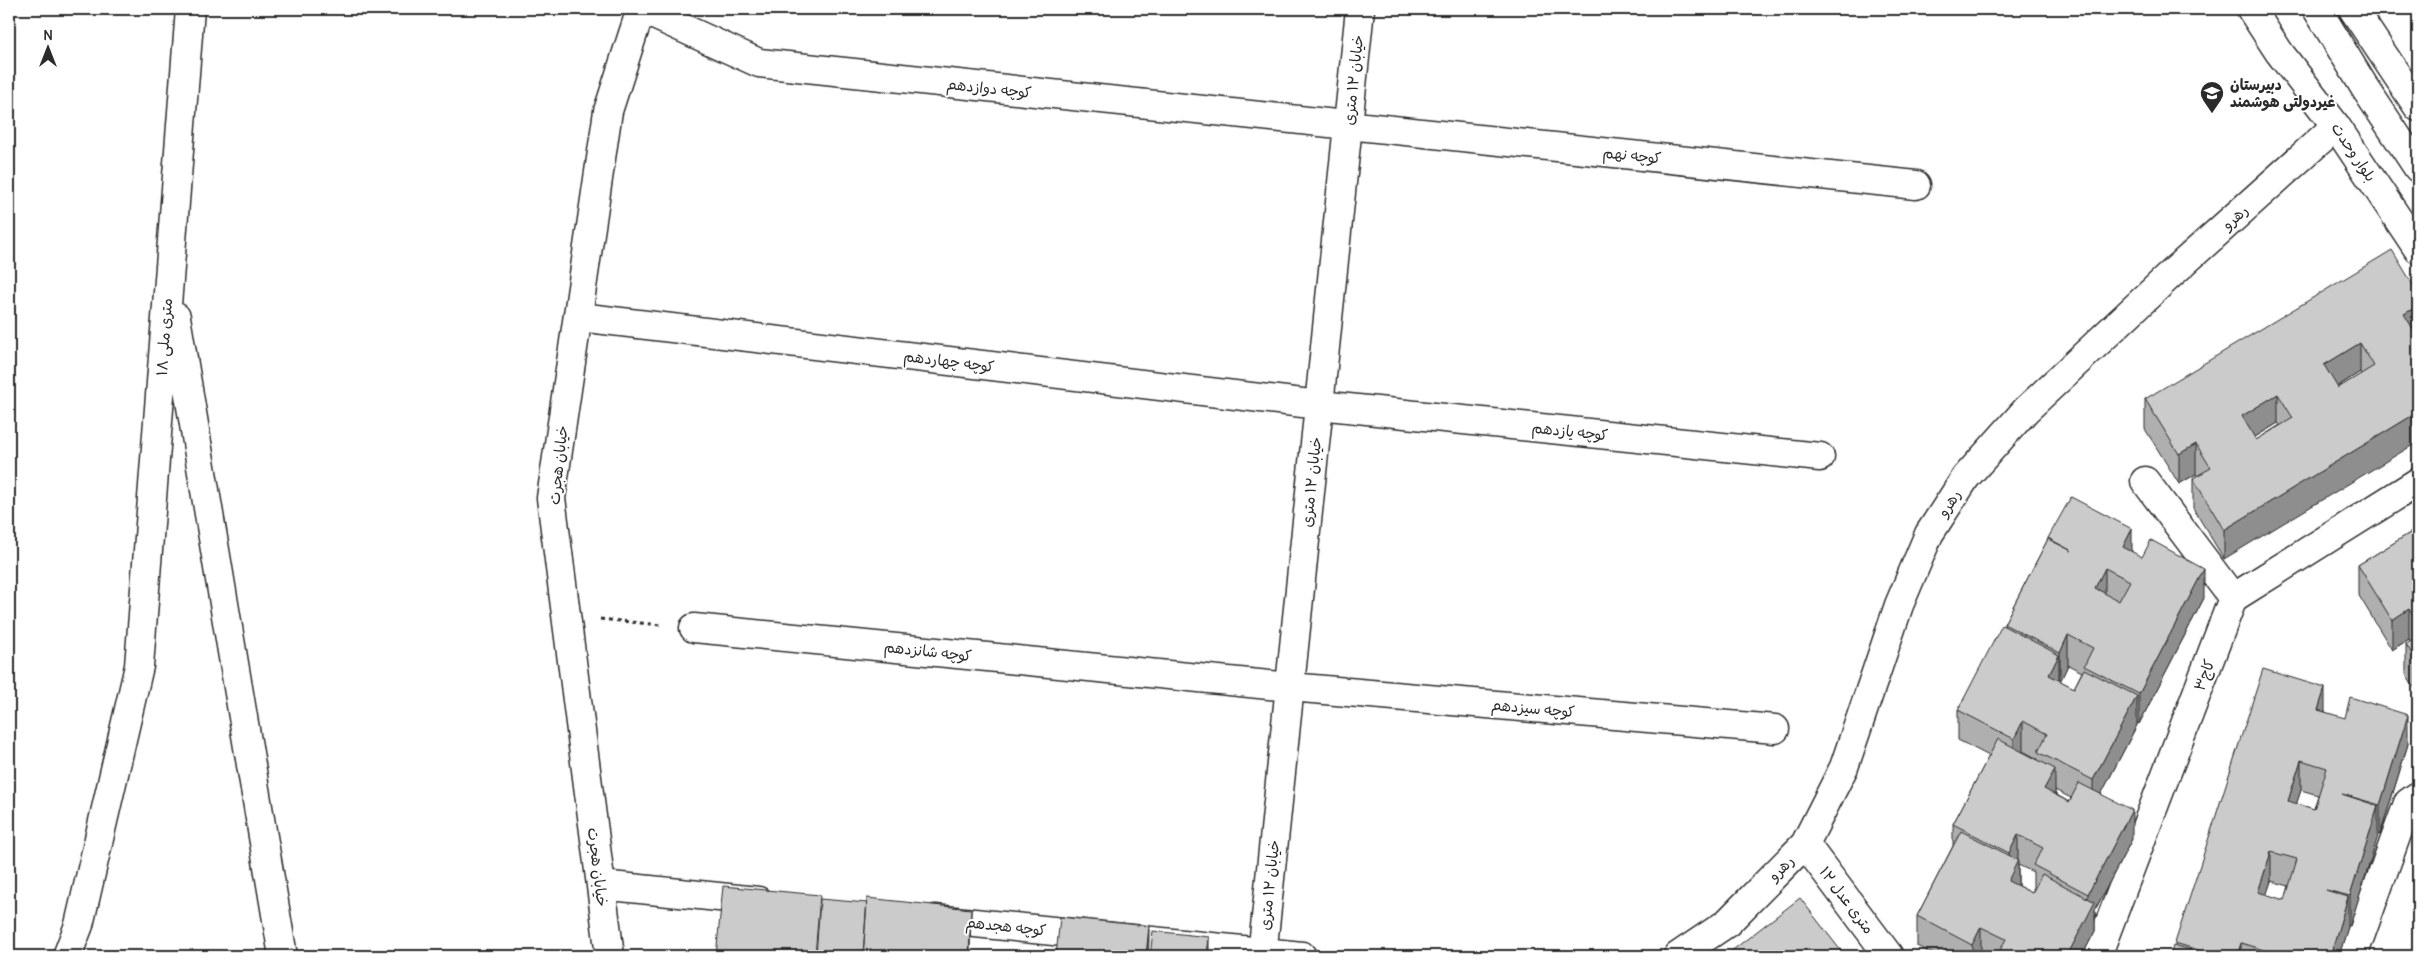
<svg xmlns="http://www.w3.org/2000/svg" width="2427" height="965" font-family="Delius,'Playpen Sans Arabic',sans-serif">
<style>
.lines{fill:none;stroke-linecap:round;stroke-linejoin:round}
.minor-casing{stroke:#2b2b2b;stroke-width:31}
.path{stroke:#2b2b2b;stroke-width:3;stroke-dasharray:4 4;stroke-linecap:butt}
.minor{stroke:#fff;stroke-width:28}
.wall{fill:#afafaf;stroke:#2b2b2b;fill-rule:evenodd}
.shaded-wall{fill:#8e8e8e;stroke:#2b2b2b}
.building{fill:#cbcbcb;stroke:#2b2b2b;fill-rule:evenodd}
.labels{text-anchor:middle;dominant-baseline:central;stroke-width:4;stroke-linejoin:round;paint-order:stroke}
.street-label{font-size:15px;fill:#2b2b2b;stroke:#fff}
.poi-label{font-size:15px;font-weight:bold;fill:#2b2b2b;stroke:#fff;text-anchor:start}
</style>
<rect width="100%" height="100%" fill="#fff"/>
<filter id="ink" filterUnits="userSpaceOnUse"><feTurbulence type="fractalNoise" baseFrequency=".02" numOctaves="2"/><feDisplacementMap in="SourceGraphic" scale="10" xChannelSelector="R" yChannelSelector="G"/><feConvolveMatrix kernelMatrix="1 2 1 2 8 2 1 2 1" color-interpolation-filters="sRGB"/></filter>
<g filter="url(#ink)">
<g class="lines">
<g class="minor-casing">
<path id="minor" d="M641,9L759,63L1916,185
M2251,9L2279,52L2336,126L2418,249
M2317,9L2365,88L2418,168
M2353,9L2418,107
M176,317L283,956
M579,317L1319,405L1820,457
M2145,481L2233,598
M694,628L1290,687L1775,729
M1805,844L1889,956
M601,885L758,901
M935,919L1302,956
M67,956L79,925L139,666L190,9
M610,956L551,498L608,111L641,9
M1262,956L1360,9
M1678,956L1727,923L1805,844L1844,767L1899,605L1929,534L1966,477L2026,410L2170,275L2336,126
M2097,956L2233,598L2418,482
M2353,956L2408,803L2418,796"/>
</g>
<path class="path" d="M600,619L661,625"/>
<use href="#minor" class="minor"/>
</g>
<path class="wall" d="M2413,9H2418V14Z
M2418,293V335L2224,559L2193,508V478L2197,476L2196,474L2179,484L2145,429V399ZM2360,372L2361,374L2338,388L2337,387ZM2278,423L2280,425L2256,440L2255,437Z
M2418,528V693L2406,674V644L2411,641L2409,639L2392,650L2358,594V565Z
M2048,538L2132,552L2204,598L2139,724L2137,722V725L2101,794L2132,839L2095,910V931L2082,956H1937L1917,946V916L1953,846V824L1989,756L1958,740V710L2004,626V624L2048,539ZM2068,665L2082,672L2074,688L2060,681ZM2023,751L2038,759V760L2022,752ZM2055,790L2071,798L2069,802L2055,794ZM2018,865L2033,872V891L2032,893L2018,886Z
M2325,712L2408,744L2380,835L2378,834L2350,926L2348,925L2339,956H2170L2175,945V943ZM2301,790L2318,795L2314,809L2296,804ZM2271,881L2289,886L2285,900L2266,895Z"/>
<path class="shaded-wall" d="M2418,306V335L2404,344V314Z
M2360,343V372L2324,395V365Z
M2278,394V423L2242,445V416Z
M2418,412V442L2224,559V530Z
M2196,444V474L2179,484V454Z
M2132,529V558L2123,547Z
M2105,568V598L2095,588Z
M2204,569V598L2139,724V694Z
M2409,609V639L2392,650V620Z
M2068,635V665L2060,682V653Z
M2059,655V684L2049,675Z
M2325,688V718L2318,710Z
M2137,696V725L2093,810V780Z
M2408,715V744L2380,835V805Z
M2023,721V751L2014,768V739Z
M2301,760V790L2288,830V801Z
M2055,769V798L2044,789Z
M2378,806V836L2350,926V896Z
M2132,810V839L2095,910V931L2082,956H2067L2088,915V894Z
M2018,835V890L2008,881L2009,878V853Z
M2271,852V881L2258,922V892Z
M2348,897V927L2339,956H2330Z
M971,909L970,956H969Z
M1149,926V942L1148,956H1146Z
M1981,927V956H1972V945Z
M1209,937V949L1208,956H1207Z
M2241,943V956H2237Z"/>
<path class="building" d="M2392,250L2418,293V306L2404,314L2418,337V412L2224,530L2193,478L2211,468L2196,444L2179,454L2145,399ZM2360,343L2374,366L2338,388L2324,365ZM2278,394L2293,418L2256,440L2242,416Z
M2071,497L2132,529L2123,547L2142,557L2151,540L2204,569L2139,694L2084,666L2093,648L2068,635L2060,653L2004,624L2048,539L2072,551L2048,538ZM2105,568L2130,581L2119,601L2095,588Z
M2418,528V624L2409,609L2392,620L2358,565Z
M2002,625L2059,655L2049,675L2074,688L2084,669L2137,696L2093,780L2038,752L2047,734L2023,721L2014,739L1958,710Z
M2418,637V664L2406,644Z
M2263,669L2325,688L2318,710L2345,718L2350,697L2408,715L2380,805L2342,794L2378,806L2350,896L2326,890L2348,897L2330,956H2266L2267,951L2241,943L2237,956H2218L2175,943ZM2301,760L2327,768L2314,809L2288,801ZM2271,852L2297,859L2285,900L2258,892Z
M1998,739L2055,769L2044,789L2069,802L2079,783L2132,810L2088,894L2033,865L2043,848L2018,835L2009,853L1953,824Z
M1961,831L2018,860L2008,881L2032,893L2042,874L2095,902L2067,956H1997L2006,939L1981,927L1972,945L1917,916Z
M723,886L820,895L815,956H716Z
M867,898L971,909L969,956H863Z
M1800,898L1845,956H1725Z
M820,899L867,903L863,956H816Z
M1060,917L1149,926L1146,956H1056Z
M1153,931L1209,937L1207,956H1150Z
M2173,945L2213,956H2170Z"/>
</g>
<defs>
<g id="school-pin" transform="scale(1.25)"><path d="M0 17L-7.5 6A9.5 9.5 0 1 1 7.5 6Z" fill="#2b2b2b" stroke="#fff"/><path d="M0-5L7-2L0 1L-7-2ZM-4 1L0 2.5L4 1V4Q0 6-4 4Z" fill="#fff"/></g>
</defs>
<g fill-rule="evenodd">
<use href="#school-pin" x="2212" y="93"/>
</g>
<g class="labels">
<g class="street-label">
<text transform="translate(1353 80) rotate(-84)">خیابان ۱۲ متری</text>
<text transform="translate(989 88) rotate(6)">کوچه دوازدهم</text>
<text transform="translate(2354 152) rotate(56)">بلوار وحدت</text>
<text transform="translate(1632 155) rotate(6)">کوچه نهم</text>
<text transform="translate(2235 217) rotate(-42)">رهرو</text>
<text transform="translate(164 337) rotate(-86)">۱۸ متری ملی</text>
<text transform="translate(949 361) rotate(7)">کوچه چهاردهم</text>
<text transform="translate(1570 431) rotate(6)">کوچه یازدهم</text>
<text transform="translate(558 465) rotate(-84)">خیابان هجرت</text>
<text transform="translate(1311 482) rotate(-84)">خیابان ۱۲ متری</text>
<text transform="translate(1949 503) rotate(-57)">رهرو</text>
<text transform="translate(928 651) rotate(6)">کوچه شانزدهم</text>
<text transform="translate(2204 675) rotate(-69)">کاج۳</text>
<text transform="translate(1533 708) rotate(5)">کوچه سیزدهم</text>
<text transform="translate(598 867) rotate(83)">خیابان هجرت</text>
<text transform="translate(1781 868) rotate(-45)">رهرو</text>
<text transform="translate(1269 885) rotate(-84)">خیابان ۱۲ متری</text>
<text transform="translate(1847 900) rotate(53)">۱۲ متری عدل</text>
<text transform="translate(1006 926) rotate(6)">کوچه هجدهم</text>
</g>
<g class="poi-label">
<text x="2230" y="84">دبیرستان<tspan x="2230" dy="17">غیردولتی هوشمند</tspan></text>
</g>
</g>
<rect width="2427" height="965" fill="none" stroke="#fff" stroke-width="30"/>
<rect x="15" y="15" width="2397" height="935" fill="none" stroke="#2b2b2b" stroke-width="2" filter="url(#ink)"/>
<g transform="translate(48 48)" stroke="#ffffff" stroke-width="4" paint-order="stroke">
<path d="M0-4L9 19L0 12L-9 19Z" fill="#2b2b2b"/>
<text y="-8" font-size="14" font-weight="bold" text-anchor="middle" fill="#2b2b2b">N</text>
</g>
</svg>
